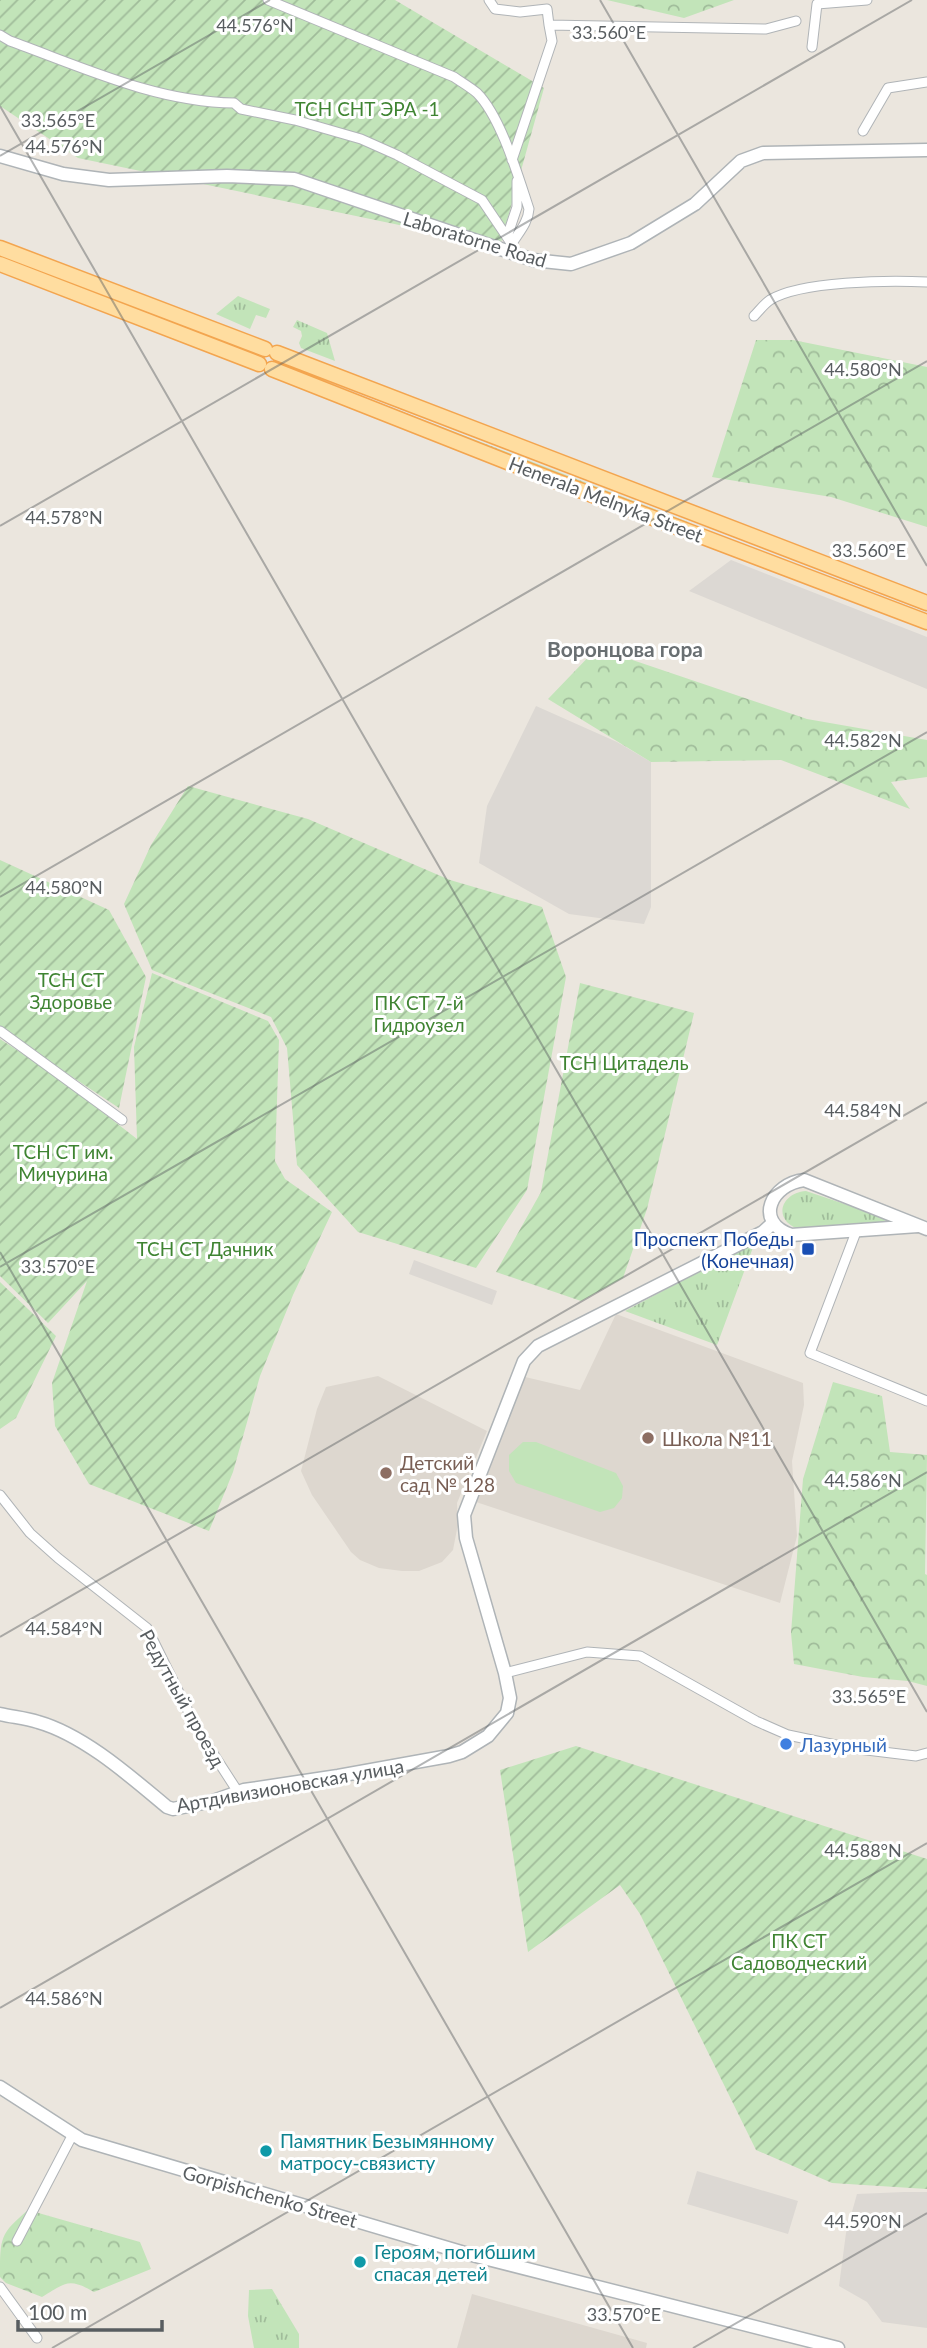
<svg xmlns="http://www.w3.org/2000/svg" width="927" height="2348" font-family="Lato,sans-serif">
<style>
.industrial{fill:#dcd8d3}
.education{fill:#ddd7cf}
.grass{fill:url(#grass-tufts)}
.forest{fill:url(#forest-crowns)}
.garden{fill:url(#garden-furrows)}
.pitch{fill:#c2e4b9}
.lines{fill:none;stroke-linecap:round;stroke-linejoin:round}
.street-casing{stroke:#b0b4b7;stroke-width:11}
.secondary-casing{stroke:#afb4b7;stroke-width:15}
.primary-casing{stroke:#f3a54f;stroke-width:17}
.street{stroke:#fff;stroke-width:9}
.secondary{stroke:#fff;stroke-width:12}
.primary{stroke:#ffdda0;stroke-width:14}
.ticks{fill:none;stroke:#585d60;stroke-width:2;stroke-opacity:0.45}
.transit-dot{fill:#1a4fb4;stroke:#fff;stroke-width:2.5}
.education-dot{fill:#8d6e63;stroke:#fff;stroke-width:2.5}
.shop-dot{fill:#3f7fe0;stroke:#fff;stroke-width:2.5}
.culture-dot{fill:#0f9aa8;stroke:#fff;stroke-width:2.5}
.labels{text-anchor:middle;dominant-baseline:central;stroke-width:6;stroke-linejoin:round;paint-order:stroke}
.park-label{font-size:19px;fill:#3f8432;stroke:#fff}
.street-label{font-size:19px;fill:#585d60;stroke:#fff}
.transit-label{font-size:19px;fill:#164399;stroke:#fff;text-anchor:end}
.education-label{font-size:19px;fill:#785e54;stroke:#fff;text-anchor:start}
.shop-label{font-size:19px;fill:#366cbe;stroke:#fff;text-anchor:start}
.culture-label{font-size:19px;fill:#0d838f;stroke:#fff;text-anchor:start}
.neighbourhood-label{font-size:21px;font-weight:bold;fill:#696f72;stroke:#fff}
.ticks-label{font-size:18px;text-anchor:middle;fill:#585d60;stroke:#fff;stroke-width:6;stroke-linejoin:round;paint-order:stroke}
</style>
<defs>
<pattern id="grass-tufts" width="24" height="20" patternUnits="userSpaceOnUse" patternTransform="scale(1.75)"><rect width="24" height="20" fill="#c2e4b9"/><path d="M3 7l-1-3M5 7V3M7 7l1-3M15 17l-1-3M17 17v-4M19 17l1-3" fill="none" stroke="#a0bc9a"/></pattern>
<pattern id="forest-crowns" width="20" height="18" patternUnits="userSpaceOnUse" patternTransform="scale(1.75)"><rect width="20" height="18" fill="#c2e4b9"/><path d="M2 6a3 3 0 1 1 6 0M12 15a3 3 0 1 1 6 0" fill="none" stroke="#a0bc9a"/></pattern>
<pattern id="garden-furrows" width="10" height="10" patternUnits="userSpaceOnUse" patternTransform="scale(1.75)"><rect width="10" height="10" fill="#c2e4b9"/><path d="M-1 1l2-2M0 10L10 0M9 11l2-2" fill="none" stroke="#a0bc9a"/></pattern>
</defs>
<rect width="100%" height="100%" fill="#ebe6de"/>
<path class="industrial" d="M731,560L927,637V689L689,591Z
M536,706L617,742L651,762V907L644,924L569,914L479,863L487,806Z
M414,1260L497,1291L492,1305L409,1274Z
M697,2171L798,2201L788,2234L687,2204Z
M904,2192H927V2328L882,2322L867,2302L839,2286L846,2233L857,2194Z"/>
<path class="education" d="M616,1314L803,1383L804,1405L792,1461L797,1536L780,1603L476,1502L521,1376L580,1390Z
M378,1376L487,1431L457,1503L458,1524L453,1550L442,1562L419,1571H402L379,1568L360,1560L351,1552L312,1495L301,1471L317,1409L326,1387Z
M472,2294L647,2343L646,2348H457Z"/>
<path class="grass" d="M238,296L270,309L266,318L256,315L250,329L216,314Z
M297,320L327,333L335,361L301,348L299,343L302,336L301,331L293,327Z
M294,370L688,522L686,527Z
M806,1191L883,1217L885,1220L884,1223L802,1230C772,1223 779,1193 806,1191Z
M755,1242L717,1345L625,1311Z
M272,2289L299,2334V2348H254L248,2316L249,2290Z"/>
<path class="forest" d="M607,0H734L684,18Z
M756,340H793L927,367V527L831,497L712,477Z
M597,648L807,719L927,740V777L891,782L910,809L781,760L651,762L548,699Z
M833,1382L882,1396L890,1452L927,1455L925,1574L927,1575V1686L908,1681L863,1677L794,1664L791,1633L803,1479Z
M28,2210L140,2242L151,2269L94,2292C68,2277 66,2283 42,2297L6,2283L0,2277C0,2237 0,2234 28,2210Z"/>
<path class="garden" d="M0,0H395L544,88L500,246L78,158L0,106Z
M188,786L308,819L450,880L542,907L566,977L527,1190L476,1268L358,1232L297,1165L287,1048L271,1017L152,970L124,904L151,845Z
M0,860L109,910L146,977L119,1108L0,1029Z
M152,973L268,1021L279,1040L275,1161L285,1179L332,1212L293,1295L260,1376L233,1472L209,1531L89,1484L55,1426L52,1383L87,1281L48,1323L0,1276V1039L52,1073L137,1139L134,1047Z
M580,983L694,1013L647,1209L623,1278L581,1301L496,1272L541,1192Z
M0,1282L56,1336L16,1418L0,1429Z
M576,1746L927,1859V2189L832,2183L756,2150L640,1914L620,1885L528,1952L500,1770Z"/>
<path class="pitch" d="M523,1442H536L616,1473L623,1486L622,1498L614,1508L600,1512L516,1483L509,1471V1455Z"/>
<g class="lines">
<g class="street-casing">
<path id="street" d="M268,0L454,77C461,82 470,87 477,93C501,117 518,176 529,209C528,224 517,234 510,247
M489,0L495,9L520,12L547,9L549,25
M0,35L10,41C82,67 156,102 234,103L241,109L295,120L361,139L397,155L482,200L511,243
M812,47L817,4L867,0
M863,131L888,88L927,82
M512,160L552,41L549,25L766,29L796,21
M507,237L517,207V181
M754,316C759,311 764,304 770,300C800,281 890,280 927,282
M0,1031L122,1120
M856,1232L810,1353L927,1401
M0,1495L30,1533L58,1558L147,1628L196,1727L238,1792
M505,1673L587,1652L640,1656L756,1721L788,1735L850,1748L916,1756L927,1753
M17,2241L73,2134
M0,2287L37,2338"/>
</g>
<g class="secondary-casing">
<path id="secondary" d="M0,156L63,174L109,180L227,176L294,179L533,260L571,264L631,243L695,204L741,161L763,153L927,150
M918,1226L791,1235C753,1221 772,1184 804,1180L927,1229
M0,1714C13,1717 26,1718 38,1722C84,1735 131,1777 167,1807L173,1809L213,1801L244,1790L338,1776L449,1756L462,1752L488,1736L507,1713L510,1698L505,1673L466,1538L464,1515L524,1361L538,1346L763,1232L773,1223
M0,2087L82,2140L468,2254L838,2348"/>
</g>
<g class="primary-casing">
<path id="primary" d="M0,248L265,349
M0,264L259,364
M277,353L927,603
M272,369L548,478L927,622"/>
</g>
<use href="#street" class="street"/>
<use href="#secondary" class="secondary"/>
<use href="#primary" class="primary"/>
</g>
<path class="ticks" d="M600,0L927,566M0,106L927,1712M0,156L270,0M0,526L912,0M0,897L927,361M0,1252L633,2348M0,1267L927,732M0,1637L927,1102M0,2008L927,1472M52,2348L927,1843M693,2348L927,2213"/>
<rect class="transit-dot" x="801" y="1242" width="14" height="14" rx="3.5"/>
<g class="education-dot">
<circle cx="648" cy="1438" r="7"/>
<circle cx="386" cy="1473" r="7"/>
</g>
<circle class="shop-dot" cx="786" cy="1744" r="7"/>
<g class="culture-dot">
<circle cx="266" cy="2151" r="7"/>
<circle cx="360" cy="2262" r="7"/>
</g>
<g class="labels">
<g class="park-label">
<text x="367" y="108">ТСН СНТ ЭРА -1</text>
<text x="71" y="979">ТСН СТ<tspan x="71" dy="22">Здоровье</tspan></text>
<text x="419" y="1002">ПК СТ 7-й<tspan x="419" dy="22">Гидроузел</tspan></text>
<text x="624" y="1062">ТСН Цитадель</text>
<text x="63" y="1151">ТСН СТ им.<tspan x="63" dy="22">Мичурина</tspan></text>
<text x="205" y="1248">ТСН СТ Дачник</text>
<text x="799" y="1940">ПК СТ<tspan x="799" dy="22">Садоводческий</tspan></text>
</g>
<g class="street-label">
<text transform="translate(475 239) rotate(17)">Laboratorne Road</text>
<text transform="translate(606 499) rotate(21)">Henerala Melnyka Street</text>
<text transform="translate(183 1698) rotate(61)">Редутный проезд</text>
<text transform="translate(290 1785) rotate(-10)">Артдивизионовская улица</text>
<text transform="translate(270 2196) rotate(16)">Gorpishchenko Street</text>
</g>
<g class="transit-label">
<text x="794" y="1238">Проспект Победы<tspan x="794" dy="22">(Конечная)</tspan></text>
</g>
<g class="education-label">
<text x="662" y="1438">Школа №11</text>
<text x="400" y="1462">Детский<tspan x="400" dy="22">сад № 128</tspan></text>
</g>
<g class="shop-label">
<text x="800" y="1744">Лазурный</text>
</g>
<g class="culture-label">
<text x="280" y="2140">Памятник Безымянному<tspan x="280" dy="22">матросу-связисту</tspan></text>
<text x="374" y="2251">Героям, погибшим<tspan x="374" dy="22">спасая детей</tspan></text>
</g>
<g class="neighbourhood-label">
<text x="625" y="648">Воронцова гора</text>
</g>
</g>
<g class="ticks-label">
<text x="255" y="32">44.576°N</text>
<text x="609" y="39">33.560°E</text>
<text x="58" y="127">33.565°E</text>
<text x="64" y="153">44.576°N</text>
<text x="863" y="376">44.580°N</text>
<text x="64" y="524">44.578°N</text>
<text x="869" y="557">33.560°E</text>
<text x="863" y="747">44.582°N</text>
<text x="64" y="894">44.580°N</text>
<text x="863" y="1117">44.584°N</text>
<text x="58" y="1273">33.570°E</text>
<text x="863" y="1487">44.586°N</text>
<text x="64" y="1635">44.584°N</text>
<text x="869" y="1703">33.565°E</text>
<text x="863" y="1857">44.588°N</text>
<text x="64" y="2005">44.586°N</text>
<text x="863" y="2228">44.590°N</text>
<text x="624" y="2321">33.570°E</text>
</g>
<path d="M18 2320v10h144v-10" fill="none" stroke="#585d60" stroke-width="3.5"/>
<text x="28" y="2320" font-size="21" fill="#585d60" stroke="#ffffff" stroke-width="5" paint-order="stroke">100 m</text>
</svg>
